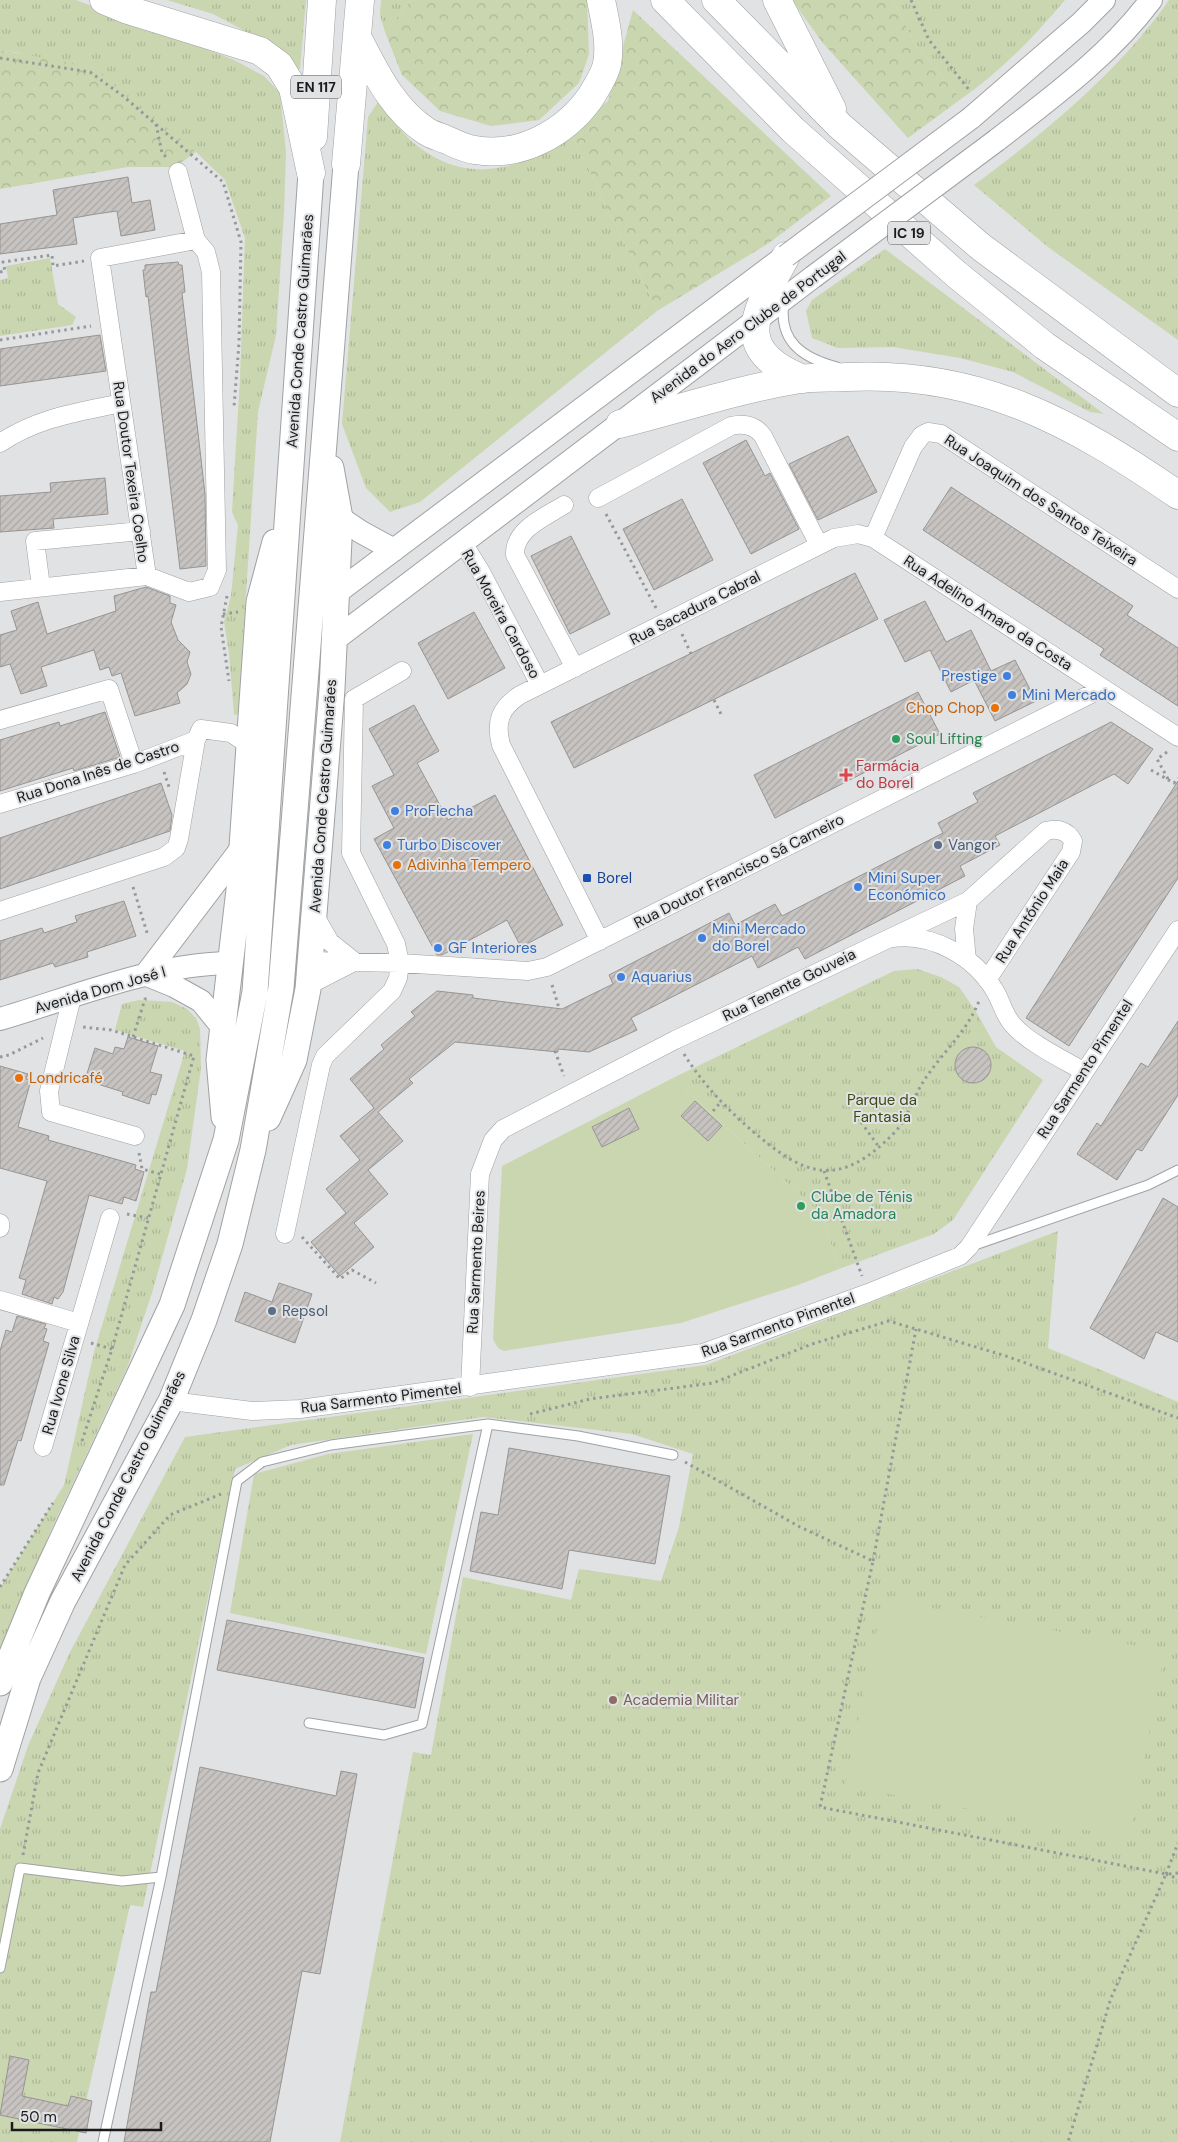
<svg xmlns="http://www.w3.org/2000/svg" width="1178" height="2142" font-family="'DM Sans',sans-serif">
<style>
.grass{fill:url(#grass-tufts)}
.forest{fill:url(#forest-crowns)}
.pitch{fill:#cad6b0}
.building{fill:url(#building-hatch);stroke:#979493}
.lines{fill:none;stroke-linecap:round;stroke-linejoin:round}
.service-casing{stroke:#9fa1a3;stroke-width:11}
.minor-casing{stroke:#9fa1a3;stroke-width:19}
.tertiary-casing{stroke:#9fa1a3;stroke-width:24}
.secondary-casing{stroke:#9fa1a3;stroke-width:27}
.trunk-casing{stroke:#9fa1a3;stroke-width:29}
.path{stroke:#97989a;stroke-width:3;stroke-dasharray:2.5 4;stroke-linecap:butt}
.service{stroke:#fff;stroke-width:9}
.minor{stroke:#fff;stroke-width:18}
.tertiary{stroke:#fff;stroke-width:22}
.secondary{stroke:#fff;stroke-width:25}
.trunk{stroke:#fff;stroke-width:28}
.tertiary-bridge-casing{stroke:#9fa1a3;stroke-width:24;stroke-linecap:butt}
.tertiary-bridge{stroke:#fff;stroke-width:22}
.shop-dot{fill:#3f7fe0;stroke:#e0e2e4;stroke-width:2}
.food-dot{fill:#e8710a;stroke:#e0e2e4;stroke-width:2}
.leisure-dot{fill:#2e9e5b;stroke:#e0e2e4;stroke-width:2}
.health-dot{fill:#e0444e;stroke:#e0e2e4;stroke-width:2}
.service-dot{fill:#5c6f8a;stroke:#e0e2e4;stroke-width:2}
.transit-dot{fill:#1a4fb4;stroke:#e0e2e4;stroke-width:2}
.education-dot{fill:#8d6e63;stroke:#e0e2e4;stroke-width:2}
.labels{text-anchor:middle;dominant-baseline:central;stroke-width:4;stroke-linejoin:round;paint-order:stroke}
.shield{fill:#e0e2e4;stroke:#555758;stroke-width:1}
.shield-label{font-size:14px;font-weight:bold;fill:#1a1b1c}
.street-label{font-size:15px;fill:#1a1b1c;stroke:#e0e2e4}
.shop-label{font-size:15px;fill:#366cbe;stroke:#e0e2e4;text-anchor:start}
.food-label{font-size:15px;fill:#c56008;stroke:#e0e2e4;text-anchor:start}
.leisure-label{font-size:15px;fill:#27864d;stroke:#e0e2e4;text-anchor:start}
.health-label{font-size:15px;fill:#be3a42;stroke:#e0e2e4;text-anchor:start}
.service-label{font-size:15px;fill:#4e5e75;stroke:#e0e2e4;text-anchor:start}
.transit-label{font-size:15px;fill:#164399;stroke:#e0e2e4;text-anchor:start}
.park-label{font-size:15px;fill:#3d4a14;stroke:#e0e2e4}
.education-label{font-size:15px;fill:#785e54;stroke:#e0e2e4;text-anchor:start}
</style>
<defs>
<pattern id="grass-tufts" width="24" height="20" patternUnits="userSpaceOnUse" patternTransform="scale(1.25)"><rect width="24" height="20" fill="#cad6b0"/><path d="M3 7l-1-3M5 7V3M7 7l1-3M15 17l-1-3M17 17v-4M19 17l1-3" fill="none" stroke="#adb797"/></pattern>
<pattern id="forest-crowns" width="20" height="18" patternUnits="userSpaceOnUse" patternTransform="scale(1.25)"><rect width="20" height="18" fill="#cad6b0"/><path d="M2 6a3 3 0 1 1 6 0M12 15a3 3 0 1 1 6 0" fill="none" stroke="#adb797"/></pattern>
<pattern id="building-hatch" width="6" height="6" patternUnits="userSpaceOnUse" patternTransform="scale(1.25)"><rect width="6" height="6" fill="#c6c3c1"/><path d="M-1 1l2-2M0 6l6-6M5 7l2-2" fill="none" stroke="#aaa7a5"/></pattern>
</defs>
<rect width="100%" height="100%" fill="#e0e2e4"/>
<path class="grass" d="M0,0H76L232,59L264,76L280,93L286,153L284,212L276,335L258,412L238,714L234,715L229,653L224,622L231,596L238,525L232,512L240,378L245,238L225,180L196,152L148,113L19,53L0,50Z
M167,0H306L300,69L296,71L256,37L213,14Z
M381,0H411L385,32L380,15Z
M893,0H1065C1034,37 1000,72 961,99L915,44Z
M1169,0H1178V340L1048,247L974,185C1042,135 1121,70 1169,0Z
M378,102C390,116 402,134 416,145C471,188 520,167 573,137L657,311L420,502L390,512L366,488L342,424L368,117Z
M885,249L1104,414L1090,412L1013,372L960,358L893,347L838,348L812,338L806,311L812,300Z
M50,258L58,304L76,317L72,325L0,336V280L8,278L6,266Z
M917,969L941,977L959,987L975,1010L996,1047L1043,1080L953,1220L934,1234L839,1269L822,1215L673,1078L894,971Z
M139,1000L172,1002L187,1009L196,1018L200,1029L201,1068L187,1169L152,1293L127,1368L50,1532L0,1657V1588L64,1485L94,1352L185,1051L115,1030L122,1004Z
M1058,1231L1048,1348L1178,1402V2142H340L413,1752L431,1755L463,1577L571,1600L579,1569L661,1581L679,1527L693,1454L632,1434L483,1417L291,1445L235,1469L143,1907L130,1905L77,2142H0V1829L28,1746L69,1654L185,1437L706,1365Z
M473,1434L426,1654L230,1613L254,1474L328,1454Z"/>
<path class="forest" d="M411,0H587L589,54L579,83L539,120L491,126L440,111L402,75L385,32Z
M792,0H893L915,44L961,99L908,138L822,42Z
M633,10L831,196L769,243L657,311L570,131L608,101Z
M0,50L95,67L196,152L175,167H128L0,189Z"/>
<path class="pitch" d="M673,1078L822,1215L839,1269L798,1285L681,1323L504,1351L498,1348L493,1339L502,1166Z
M883,1599L1165,1651L1129,1838L845,1786Z"/>
<path class="building" d="M128,177L132,203L150,200L155,230L121,236L117,211L96,214L73,218L77,244L0,254V224L57,215L53,190Z
M178,262L179,265H182L185,292L182,293L205,494L206,566L180,569L148,296L146,297L143,270H145V265Z
M100,335L106,371L0,386V349Z
M848,436L877,492L818,520L789,464Z
M746,440L765,476L770,473L799,529L751,554L703,463Z
M105,478L108,514L53,519L54,528L0,532V496L51,492L50,483Z
M951,487L1133,606L1127,615L1178,648V706L1100,655L1104,649L923,530Z
M682,499L713,560L654,590L623,529Z
M571,536L610,614L570,634L531,556Z
M855,573L878,619L574,768L551,722Z
M146,587L170,596V603L176,605L171,622L178,640L190,652L187,662L191,674L187,684L177,693L180,703L135,716L121,673L112,676L109,667L100,670L94,650L41,667L47,686L21,694L10,664L0,667V635L17,630L11,611L38,602L47,634L116,611L114,596Z
M925,601L946,642L971,630L991,671L1015,660L1036,701L995,721L974,680L951,692L930,650L905,662L884,620Z
M474,612L505,668L448,699L418,643Z
M918,692L940,734L775,818L754,775Z
M414,705L439,751L417,763L448,820L495,795L563,925L521,947L507,920L442,955H437L374,839L394,828L372,786L394,775L369,729Z
M105,712L120,757L74,771L73,768L0,791V740L59,722L60,726Z
M1111,722L1153,749L1128,784L1114,774L995,836L1000,845L960,866L965,876L805,959L798,947L758,968L752,956L631,1018L637,1030L589,1052L558,1049V1052L455,1042L409,1079L413,1083L378,1112L403,1141L368,1170L388,1194L354,1223L374,1247L340,1276L311,1242L346,1213L326,1189L360,1160L340,1136L374,1108L350,1079L384,1049L381,1045L415,1016L411,1012L437,991L473,995V998L562,1009L613,984L609,975L729,913L735,925L775,904L782,916L943,833L938,823L978,802L973,793Z
M1178,781V878L1069,1046L1026,1018Z
M161,783L172,815L170,831L0,889V838Z
M124,901L136,936L87,952L88,957L55,967L53,963L0,980V941L42,928L44,933L77,922L75,916Z
M1178,1021V1095L1142,1151L1137,1149L1117,1180L1077,1154L1097,1123L1101,1126L1141,1063L1148,1067Z
M128,1037L158,1046L150,1072L162,1075L156,1095L152,1094L149,1104L122,1095L123,1092L85,1080L95,1048L113,1054L115,1047L124,1049Z
M955 1065a18 18 0 1 1 36 0a18 18 0 1 1-36 0Z
M0,1066L28,1074L26,1079L31,1080L18,1127L49,1136L48,1140L136,1165L135,1169L144,1172L136,1201L124,1197L122,1204L89,1195L63,1292L58,1299L54,1297L52,1304L22,1294L26,1280L19,1278L47,1181L0,1168Z
M695,1101L722,1126L708,1141L681,1116Z
M629,1108L639,1129L602,1147L592,1127Z
M1163,1198L1178,1207V1342L1156,1332L1144,1359L1090,1328Z
M279,1283L312,1294L295,1343L235,1321L245,1292L272,1302Z
M17,1316L46,1324L44,1328L47,1329L43,1341L49,1343L21,1441L18,1440L4,1485H0V1351L6,1330L12,1332Z
M509,1448L670,1476L655,1564L569,1550L562,1589L470,1571L481,1512L498,1515Z
M227,1620L424,1658L415,1708L217,1670Z
M200,1767L336,1796L341,1771L357,1774L320,1974L302,1971L270,2142H124L151,1992H156Z
M10,2056L29,2060L22,2096L68,2106L71,2096L92,2101L86,2133L0,2115Z"/>
<g class="lines">
<g class="service-casing">
<path id="service" d="M784,302C778,342 803,358 837,367
M972,1246L1148,1185L1178,1170
M309,1723L384,1735L422,1724L488,1424
M0,1968L20,1868L122,1881L161,1877
M103,2142L161,1877L237,1481L262,1462L331,1445L488,1424L578,1436L673,1455"/>
</g>
<g class="minor-casing">
<path id="minor" d="M178,172L196,240
M196,240L206,252L211,272L217,570L210,587L189,592L147,576L100,258Z
M0,443C39,417 76,413 121,403
M598,498L731,426C744,423 755,425 763,436L819,545
M564,505C545,517 514,529 515,555L575,668
M873,538L913,447L922,435L928,432L941,434L1178,589
M463,543L481,572L540,685
M41,587L35,541L141,531
M0,592L147,576
M0,720L109,689L134,764
M0,804L134,764L196,740
M0,911L164,857L176,848L179,839L196,740L201,729L231,733L249,745
M315,916L330,942L355,962
M892,938C933,933 974,956 995,991C1002,1003 1004,1015 1013,1025C1029,1043 1062,1059 1083,1071
M600,941L501,745C495,722 500,708 520,695L834,538L858,534L873,538L1178,737
M967,960L964,929L968,901
M310,961L400,963L528,971L547,967L1103,688
M309,985L352,963
M72,997L49,1091L51,1112L135,1136
M0,1223V1228
M285,1234L321,1065L325,1056L392,991L398,978L400,963L396,944L351,853L354,699L402,671
M0,1300L79,1323
M470,1387L480,1174L493,1140L503,1129L675,1040L968,901L1046,831C1057,828 1067,830 1073,841L1071,852L987,980
M171,1401L252,1411L300,1409L703,1353L868,1293L960,1256L969,1247L1178,930
M43,1447L110,1218"/>
</g>
<g class="tertiary-casing">
<path id="tertiary" d="M971,118L1081,23L1104,0
M997,140C1051,98 1109,56 1151,0
M340,518L361,532L394,550
M335,594L784,257
M333,641L813,277
M146,974L241,849
M147,975L174,986L201,1001L223,1028
M0,1019C75,997 152,964 231,963"/>
</g>
<g class="secondary-casing">
<path id="secondary" d="M224,1117L219,1060L239,890L259,602L275,542
M268,1118L294,1060L308,989L332,689L340,518L331,468
M0,1683L37,1593L172,1305L226,1140L255,992L311,173
M0,1769L28,1678L63,1601L171,1401L204,1320L230,1244L253,1150L281,988L346,164"/>
</g>
<g class="trunk-casing">
<path id="trunk" d="M104,0L128,10L260,51L279,65L293,88L311,173
M665,0L793,130L956,274L1045,346L1178,437
M716,0L840,126L981,247L1178,393
M777,0L832,109
M357,37C375,71 392,109 426,131C432,135 440,137 447,140C456,144 466,149 475,150C520,158 565,133 590,98C596,88 605,75 607,64C611,43 605,21 601,0
M313,137L322,0
M346,164L360,0
M786,256C758,309 727,349 803,379
M620,424C680,409 739,389 800,379C815,377 831,378 846,377C978,370 1072,422 1178,495"/>
</g>
<path class="path" d="M911,0L929,40L970,91
M0,58L90,72L123,96L223,182L241,242L239,343L234,407
M156,124L162,153L167,158
M0,272L5,271L3,262L52,255L53,266L84,261
M0,340L91,326
M606,514L656,608
M227,596L221,627L229,681
M223,614L238,612
M682,634L691,654
M714,700L721,714
M1167,752L1157,759L1168,779
M1151,770L1174,783L1178,778
M164,772L169,787
M133,887L148,936
M552,985L559,1008
M133,1037L145,999H148
M555,1051L564,1076
M684,1054C702,1083 724,1106 749,1128C804,1176 838,1191 895,1132C908,1118 913,1098 923,1082C940,1055 967,1032 979,1001
M0,1057L9,1055L43,1038
M713,1111L720,1103
M861,1122L879,1147
M139,1153L142,1169L160,1174
M824,1171L862,1276
M127,1214L148,1218
M302,1237L340,1279L352,1270L376,1283
M91,1343L112,1349
M530,1414L590,1399L713,1383L812,1344L889,1321L1006,1356L1178,1418
M82,1441L112,1349L194,1056L111,1030L83,1027
M685,1462L800,1527L873,1561L820,1807L1166,1874L1111,1998L1068,2142
M873,1561L916,1329
M0,1587L53,1503
M23,1855L38,1773L125,1565L170,1515L221,1494
M1166,1874L1178,1843
M1166,1874L1178,1879
M1169,1874L1178,1873"/>
<use href="#service" class="service"/>
<use href="#minor" class="minor"/>
<use href="#tertiary" class="tertiary"/>
<use href="#secondary" class="secondary"/>
<use href="#trunk" class="trunk"/>
<g class="tertiary-bridge-casing">
<path id="tertiary-bridge" d="M786,256L971,118
M813,277L997,140"/>
</g>
<use href="#tertiary-bridge" class="tertiary-bridge"/>
</g>
<g class="shop-dot">
<circle cx="1007" cy="676" r="5"/>
<circle cx="1012" cy="695" r="5"/>
<circle cx="395" cy="811" r="5"/>
<circle cx="387" cy="845" r="5"/>
<circle cx="858" cy="887" r="5"/>
<circle cx="702" cy="938" r="5"/>
<circle cx="438" cy="948" r="5"/>
<circle cx="621" cy="977" r="5"/>
</g>
<g class="food-dot">
<circle cx="995" cy="708" r="5"/>
<circle cx="397" cy="865" r="5"/>
<circle cx="19" cy="1078" r="5"/>
</g>
<g class="leisure-dot">
<circle cx="896" cy="739" r="5"/>
<circle cx="801" cy="1206" r="5"/>
</g>
<path class="health-dot" d="M843.5 767.5h5v5h5v5h-5v5h-5v-5h-5v-5h5z"/>
<g class="service-dot">
<circle cx="938" cy="845" r="5"/>
<circle cx="272" cy="1311" r="5"/>
</g>
<rect class="transit-dot" x="582" y="873" width="10" height="10" rx="2.5"/>
<circle class="education-dot" cx="613" cy="1700" r="5"/>
<g class="labels">
<g class="shield">
<rect x="291" y="75.5" width="50" height="23" rx="4"/>
<rect x="888" y="221.5" width="42" height="23" rx="4"/>
</g>
<g class="shield-label">
<text x="316" y="87">EN 117</text>
<text x="909" y="233">IC 19</text>
</g>
<g class="street-label">
<text transform="translate(748 327) rotate(-37)">Avenida do Aero Clube de Portugal</text>
<text transform="translate(300 331) rotate(-86)">Avenida Conde Castro Guimarães</text>
<text transform="translate(131 472) rotate(82)">Rua Doutor Texeira Coelho</text>
<text transform="translate(1041 500) rotate(33)">Rua Joaquim dos Santos Teixeira</text>
<text transform="translate(695 608) rotate(-27)">Rua Sacadura Cabral</text>
<text transform="translate(988 613) rotate(33)">Rua Adelino Amaro da Costa</text>
<text transform="translate(501 614) rotate(61)">Rua Moreira Cardoso</text>
<text transform="translate(98 772) rotate(-18)">Rua Dona Inês de Castro</text>
<text transform="translate(323 796) rotate(-86)">Avenida Conde Castro Guimarães</text>
<text transform="translate(739 871) rotate(-27)">Rua Doutor Francisco Sá Carneiro</text>
<text transform="translate(1032 911) rotate(-57)">Rua António Maia</text>
<text transform="translate(789 985) rotate(-26)">Rua Tenente Gouveia</text>
<text transform="translate(100 990) rotate(-16)">Avenida Dom José I</text>
<text transform="translate(1085 1069) rotate(-57)">Rua Sarmento Pimentel</text>
<text transform="translate(476 1262) rotate(-87)">Rua Sarmento Beires</text>
<text transform="translate(778 1325) rotate(-20)">Rua Sarmento Pimentel</text>
<text transform="translate(61 1385) rotate(-74)">Rua Ivone Silva</text>
<text transform="translate(381 1398) rotate(-7)">Rua Sarmento Pimentel</text>
<text transform="translate(128 1476) rotate(-63)">Avenida Conde Castro Guimarães</text>
</g>
<g class="shop-label">
<text x="997" y="676" text-anchor="end">Prestige</text>
<text x="1022" y="695">Mini Mercado</text>
<text x="405" y="811">ProFlecha</text>
<text x="397" y="845">Turbo Discover</text>
<text x="868" y="878">Mini Super<tspan x="868" dy="17">Económico</tspan></text>
<text x="712" y="929">Mini Mercado<tspan x="712" dy="17">do Borel</tspan></text>
<text x="448" y="948">GF Interiores</text>
<text x="631" y="977">Aquarius</text>
</g>
<g class="food-label">
<text x="985" y="708" text-anchor="end">Chop Chop</text>
<text x="407" y="865">Adivinha Tempero</text>
<text x="29" y="1078">Londricafé</text>
</g>
<g class="leisure-label">
<text x="906" y="739">Soul Lifting</text>
<text x="811" y="1197">Clube de Ténis<tspan x="811" dy="17">da Amadora</tspan></text>
</g>
<g class="health-label">
<text x="856" y="766">Farmácia<tspan x="856" dy="17">do Borel</tspan></text>
</g>
<g class="service-label">
<text x="948" y="845">Vangor</text>
<text x="282" y="1311">Repsol</text>
</g>
<g class="transit-label">
<text x="597" y="878">Borel</text>
</g>
<g class="park-label">
<text x="882" y="1100">Parque da<tspan x="882" dy="17">Fantasia</tspan></text>
</g>
<g class="education-label">
<text x="623" y="1700">Academia Militar</text>
</g>
</g>
<path d="M12 2122v8h149v-8" fill="none" stroke="#1a1b1c" stroke-width="2.5"/>
<text x="20" y="2122" font-size="15" fill="#1a1b1c" stroke="#e0e2e4" stroke-width="4" paint-order="stroke">50 m</text>
</svg>
